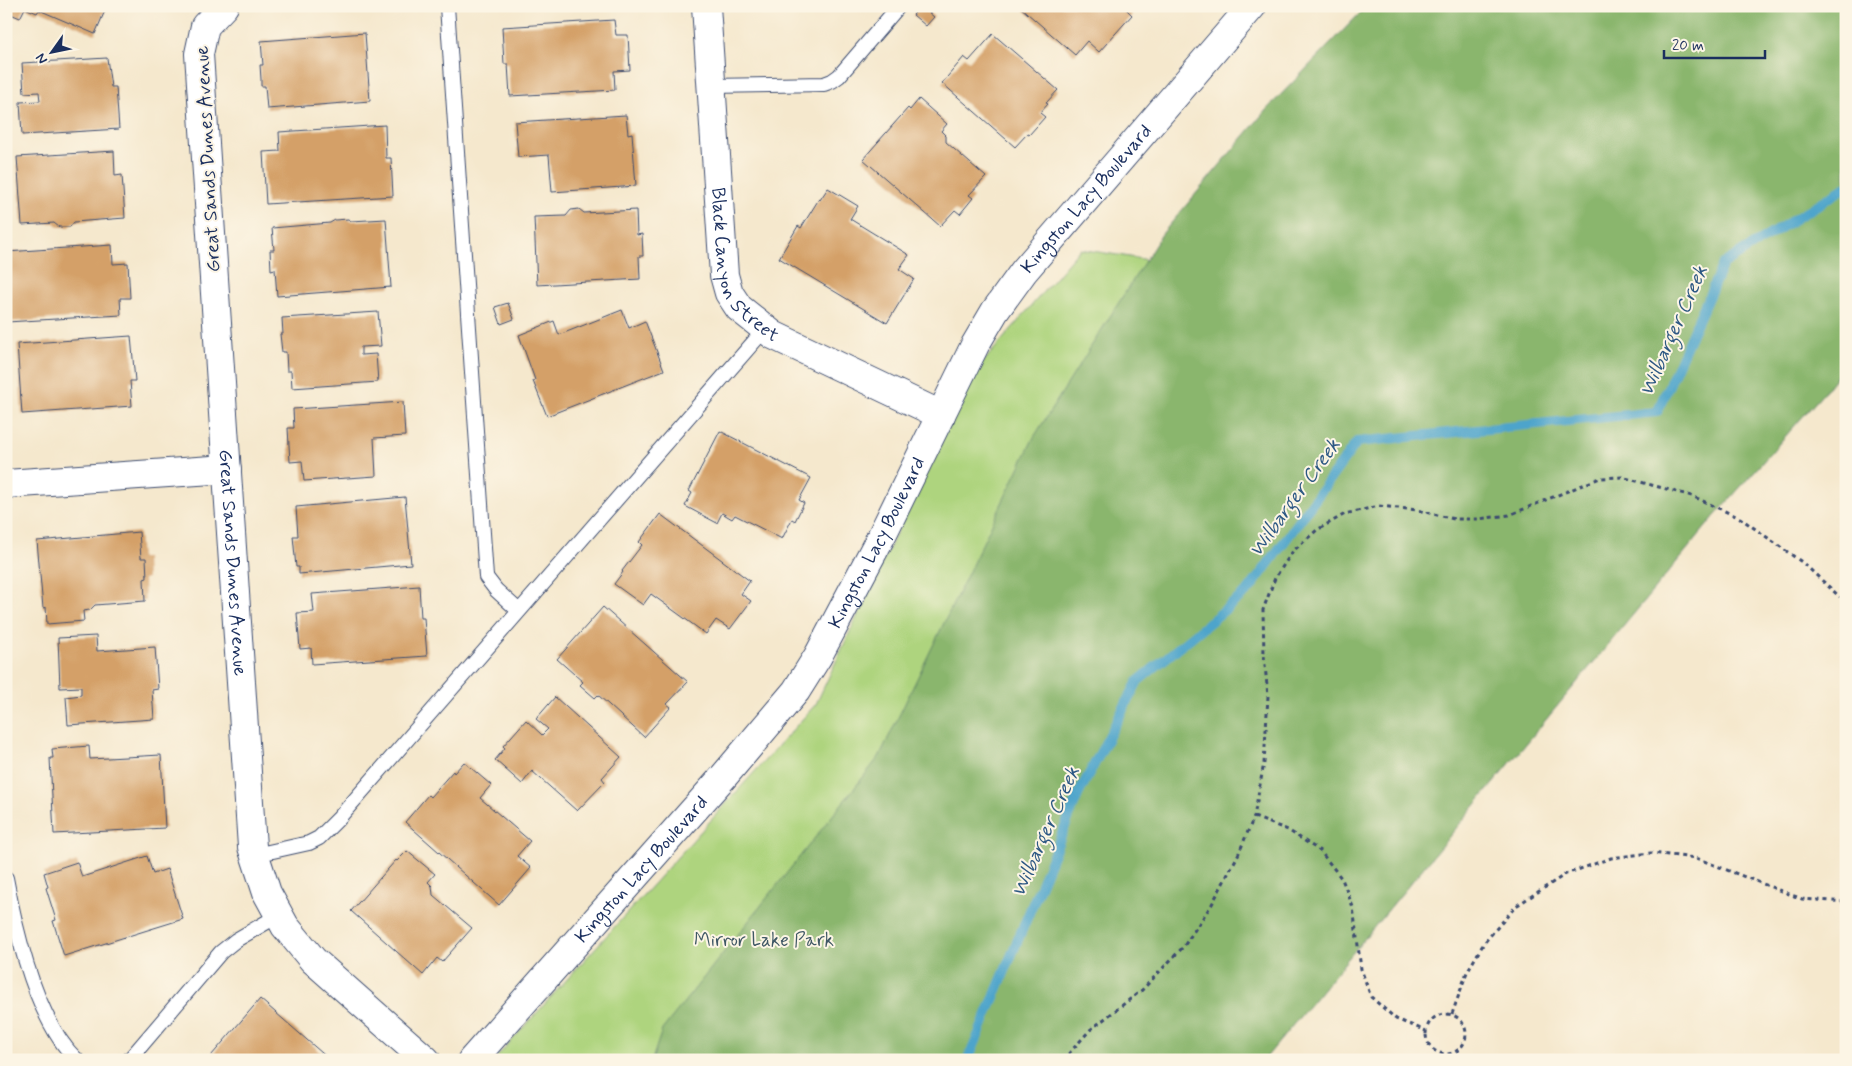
<svg xmlns="http://www.w3.org/2000/svg" width="1852" height="1066" font-family="Mynerve,sans-serif">
<style>
.green{fill:#aed47e;stroke:#64826e}
.forest{fill:#8ab66d;stroke:#527266}
.lines{fill:none;stroke-linecap:round;stroke-linejoin:round}
.stream{stroke:#4ea4cb;stroke-width:10}
.building{fill:#d4a067}
.lane-casing{stroke:#3c4b6f;stroke-width:16}
.street-casing{stroke:#3c4b6f;stroke-width:30}
.path{stroke:#3c4b6f;stroke-width:3;stroke-dasharray:4 4;stroke-linecap:butt}
.lane{stroke:#fff;stroke-width:14}
.street{stroke:#fff;stroke-width:28}
.labels{text-anchor:middle;dominant-baseline:central;stroke-width:4;stroke-linejoin:round;paint-order:stroke}
.street-label{font-size:19px;fill:#1b2f5e;stroke:#fcf5e5}
.park-label{font-size:19px;fill:#405866;stroke:#fcf5e5}
.water-label{font-size:20px;font-style:italic;fill:#2d5884;stroke:#fcf5e5}
</style>
<rect width="100%" height="100%" fill="#fcf5e5"/>
<filter id="ink" filterUnits="userSpaceOnUse"><feTurbulence type="fractalNoise" baseFrequency=".02" numOctaves="2"/><feDisplacementMap in="SourceGraphic" scale="10" xChannelSelector="R" yChannelSelector="G"/><feConvolveMatrix kernelMatrix="1 2 1 2 8 2 1 2 1" color-interpolation-filters="sRGB"/></filter>
<filter id="wash" filterUnits="userSpaceOnUse"><feTurbulence type="fractalNoise" baseFrequency=".0096" numOctaves="4" result="noise"/><feDisplacementMap in="SourceGraphic" scale="20" xChannelSelector="R" yChannelSelector="G"/><feGaussianBlur stdDeviation="1.12" result="paint"/><feColorMatrix in="noise" values="0 0 0 0 0 0 0 0 0 0 0 0 0 0 0 0 0 1.4 0 .05"/><feComposite in="paint" operator="in"/></filter>
<g filter="url(#wash)">
<rect width="100%" height="100%" fill="#f5e8cd"/>
<path class="green" d="M1080,249L1273,280L839,1060H494L816,704L942,436L978,368Z"/>
<path class="forest" d="M1367,6H1846V364L1821,396L1714,517L1264,1060H652L662,1030L879,757L1034,437L1162,234L1267,109Z"/>
<g class="lines">
<path class="stream" d="M968,1060L1078,795L1138,681L1249,590L1357,442L1657,412L1723,264L1846,187"/>
</g>
<g id="blocks">
<path class="building" d="M6,6H107L95,34L39,10L37,13L25,8L20,18L6,12Z
M921,6L934,17L926,26L913,15Z
M1019,6H1123L1132,15L1099,52L1087,41L1075,55Z
M614,20L616,35H628L630,70L614,71L615,90L510,96L508,64H504L502,27Z
M365,33L370,101L267,109L265,86H261V79L260,65H263L261,41Z
M993,34L1058,90L1046,103L1048,104L1040,113L1045,117L1029,135L1027,134L1015,147L942,83L964,57L969,61Z
M107,58L111,87H116L119,129L22,135L20,102L40,101L39,92L24,93L22,63Z
M919,99L947,124L941,131L946,136V142L986,177L969,195L973,198L960,214L955,210L940,226L863,159L908,108L910,110Z
M626,115L628,134L632,133L636,186L552,192L549,155L518,157L515,122Z
M385,125L386,158H391L393,196L266,204L263,152L280,151L279,132Z
M114,151L115,176L122,175L125,218L74,222L70,227H59L54,223L22,225L17,157Z
M828,188L858,206L850,219L909,255L899,269L914,279L887,323L779,258L798,226L801,228L819,199L820,200Z
M579,209L584,213L636,210L637,235L642,234L643,256H639L640,279L537,285L534,217L566,216L571,210Z
M348,219L351,221L386,219L391,287L277,296L275,269L271,270L270,250H274L272,228L330,223L335,220Z
M112,245L113,264L128,263L130,298H120L121,315L7,322L6,252Z
M508,303L514,319L501,324L495,307Z
M622,310L629,328L645,321L664,370L547,416L533,381L535,380L519,335L554,321L559,335Z
M378,312L381,346L361,347V355L376,354L378,382L292,388L291,371H287L286,352H282L280,334H283L282,318Z
M131,336L135,381H130L132,406L22,414L17,344Z
M403,402L405,436L374,438L376,476L304,481L302,461L290,462L288,428H294L293,409Z
M720,431L811,478L799,500L804,503L795,521L792,519L782,539L735,515L732,519L722,513L717,523L685,506L692,493L689,491Z
M405,497L411,564L299,574V567H296L293,536H298L296,507Z
M660,514L750,581L741,594L751,601L730,629L716,620L706,634L651,594L643,605L614,584L623,572L622,571L642,545L639,542Z
M139,532L141,558H146L147,578L144,579L145,601L95,605L90,610L83,611L84,621L47,624L46,607L43,608L37,541Z
M419,586L421,618H424L427,656L312,664L311,648L300,649L297,613L314,612L312,594Z
M603,607L688,682L667,704L671,707L644,737L598,695L595,698L580,685L583,682L557,659Z
M96,636L97,651L155,647L158,689L152,690L154,719L68,725L66,697L81,695V687L60,688L58,638Z
M555,697L621,757L602,778L605,782L577,811L532,771L522,784L495,760L505,748L503,746L526,720L542,735L548,729L536,719Z
M89,746L90,759L161,755L165,828L54,834L50,758H53L52,749Z
M464,762L491,785L480,798L530,841L517,856L531,868L499,905L405,822L428,795L430,797L453,771L454,773Z
M407,851L435,874L428,882L432,886L433,895L472,928L442,962L437,958L423,975L351,911L396,860L397,861Z
M147,856L153,874L167,869L183,919L64,956L53,921L56,920L46,888L48,887L44,873L77,862L82,877Z
M260,999L330,1060H212L211,1056Z"/>
</g>
</g>
<g filter="url(#ink)">
<use href="#blocks" fill-opacity="0" stroke="#3c4b6f" stroke-width="1"/>
<g class="lines">
<g class="lane-casing">
<path id="lane" d="M447,6L486,577L496,590L519,611
M711,86L824,84L832,81L839,76L899,6
M255,855L309,843L319,838L338,819L765,329
M6,878C16,932 36,1021 77,1060
M129,1060L221,952L236,940L279,915"/>
</g>
<g class="street-casing">
<g id="street">
<path id="s1" d="M224,6L205,26L199,54L252,847L267,893L285,926L313,960L426,1060"/>
<path id="s2" d="M706,6L724,275L729,293L739,308L773,335L941,415"/>
<path d="M6,484L227,469"/>
<path id="s3" d="M472,1060L724,776L796,691L818,656L883,533L975,345L995,311L1024,271L1252,6"/>
</g>
</g>
<path class="path" d="M1254,817L1288,830L1320,851L1342,879L1353,907L1361,969L1371,997L1396,1019L1426,1031
M1426 1034a20 20 0 1 1 40 0a20 20 0 1 1-40 0Z
M1452,1014L1467,972L1484,943L1516,906L1566,874L1611,858L1651,853L1696,858L1802,899L1846,902
M1063,1060L1090,1030L1142,990L1184,946L1212,904L1238,855L1254,817L1264,763L1268,696L1264,655L1263,610L1275,578L1293,551L1317,530L1345,514L1379,506L1417,510L1454,519H1479L1509,515L1600,478L1622,477L1692,496L1740,518L1803,563L1840,597"/>
<use href="#lane" class="lane"/>
<use href="#street" class="street"/>
</g>
</g>
<g class="labels">
<g class="street-label">
<text transform="translate(208 159) rotate(-93)">Great Sands Dunes Avenue</text>
<text stroke="none"><textPath href="#s3" startOffset="1065">Kingston Lacy Boulevard</textPath></text>
<text stroke="none"><textPath href="#s2" startOffset="268">Black Canyon Street</textPath></text>
<text stroke="none"><textPath href="#s3" startOffset="660">Kingston Lacy Boulevard</textPath></text>
<text stroke="none"><textPath href="#s1" startOffset="566">Great Sands Dunes Avenue</textPath></text>
<text stroke="none"><textPath href="#s3" startOffset="255">Kingston Lacy Boulevard</textPath></text>
</g>
<g class="park-label">
<text x="764" y="940">Mirror Lake Park</text>
</g>
<g class="water-label">
<text transform="translate(1674 331) rotate(-66)">Wilbarger Creek</text>
<text transform="translate(1295 498) rotate(-54)">Wilbarger Creek</text>
<text transform="translate(1046 832) rotate(-66)">Wilbarger Creek</text>
</g>
</g>
<rect width="1852" height="1066" fill="none" stroke="#fcf5e5" stroke-width="25"/>
<g transform="translate(52 52) rotate(237)" stroke="#fcf5e5" stroke-width="4" paint-order="stroke">
<path d="M0-4L9 19L0 12L-9 19Z" fill="#1b2f5e"/>
<text y="-8" font-size="14" font-weight="bold" text-anchor="middle" fill="#1b2f5e">N</text>
</g>
<path d="M1664 50v8h101v-8" fill="none" stroke="#1b2f5e" stroke-width="2.5"/>
<text x="1672" y="50" font-size="15" fill="#1b2f5e" stroke="#fcf5e5" stroke-width="4" paint-order="stroke">20 m</text>
</svg>
